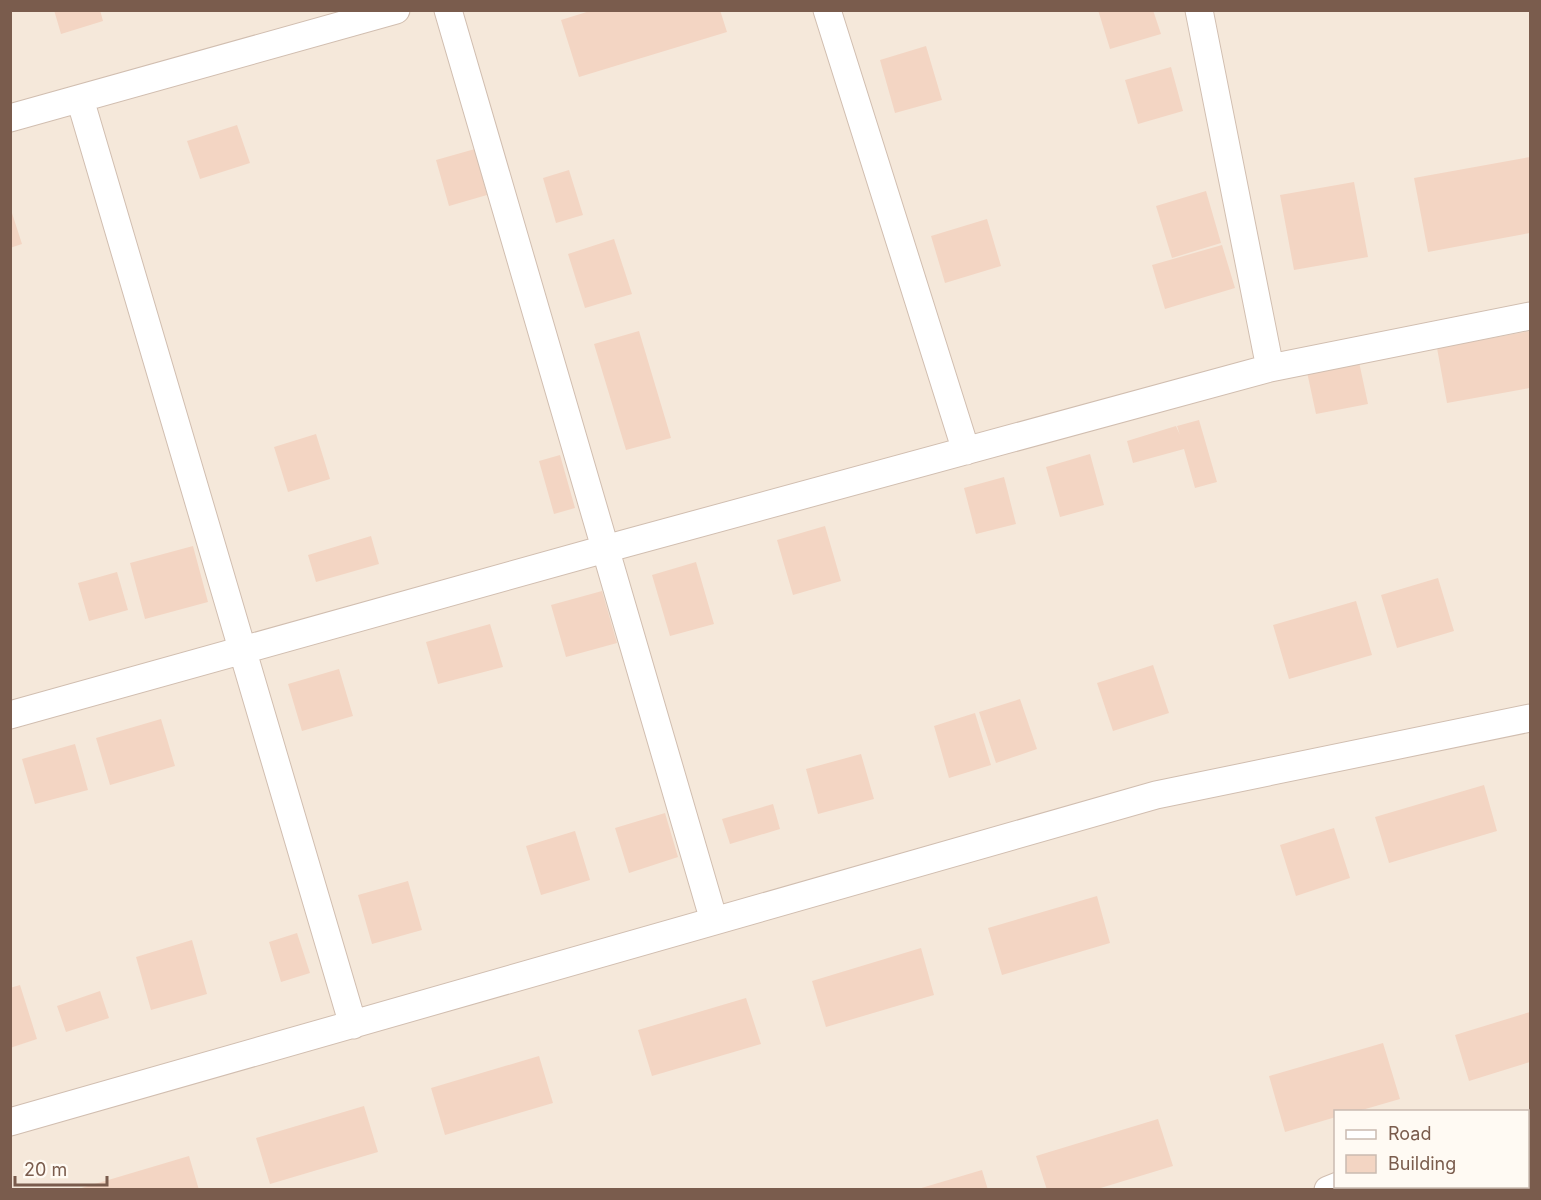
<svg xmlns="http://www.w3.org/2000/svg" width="1541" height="1200" font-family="Inter,sans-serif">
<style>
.residential{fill:#f5e8da;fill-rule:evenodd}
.building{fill:#f3d5c3}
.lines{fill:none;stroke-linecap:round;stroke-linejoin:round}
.minor-casing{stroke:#d1beb0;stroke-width:29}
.minor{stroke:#fff;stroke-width:27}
</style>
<rect width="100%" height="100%" fill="#fdf6ec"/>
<path class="residential" d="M10,11H1530V1189H11ZM1336,1112H1528V1186H1336Z"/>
<path class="building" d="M54,10H100L103,21L61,34Z
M593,10H720L727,32L579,77L561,20Z
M1098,10H1153L1161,34L1110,49Z
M926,46L942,100L895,113L880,60Z
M1171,67L1183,111L1138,124L1125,80Z
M237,125L250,163L200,179L187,141Z
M475,149L487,195L449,206L436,160Z
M1530,157V233L1428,252L1414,178Z
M569,170L583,215L556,223L543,178Z
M1354,182L1368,257L1294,270L1280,195Z
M1206,191L1221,243L1172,258L1156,206Z
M11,210L22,244L10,248V211Z
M987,219L1001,266L945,283L931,236Z
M614,239L632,294L585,308L568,254Z
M1222,245L1235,288L1165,309L1152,265Z
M639,331L671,438L626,450L594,344Z
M1530,331V388L1447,403L1437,348Z
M1359,362L1368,404L1316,414L1307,372Z
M1199,420L1217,482L1195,488L1184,449L1133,463L1127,441L1176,426L1180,435L1177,426Z
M316,434L330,479L288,492L274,447Z
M1090,454L1104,505L1060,517L1046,467Z
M560,455L575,508L554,514L539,461Z
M1004,477L1016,524L976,534L964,488Z
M825,526L841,581L793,595L777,540Z
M371,536L379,564L316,582L308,555Z
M193,546L208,602L145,619L130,563Z
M696,562L714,624L670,636L652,575Z
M117,572L128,610L89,621L78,583Z
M1438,578L1454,631L1397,648L1381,595Z
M602,591L617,643L566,657L551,605Z
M1356,601L1372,655L1289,679L1273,625Z
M490,624L503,667L438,684L426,642Z
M1153,665L1169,713L1113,731L1097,683Z
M339,669L353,716L302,731L288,684Z
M1020,699L1037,749L996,763L979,712Z
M975,713L991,765L949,778L934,726Z
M161,719L175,766L110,785L96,738Z
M75,744L88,790L35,804L22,759Z
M861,754L874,799L818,814L806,769Z
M1484,785L1497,831L1389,863L1375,817Z
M773,804L780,829L730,844L722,819Z
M665,813L678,857L629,873L615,828Z
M1334,828L1350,878L1296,896L1280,845Z
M575,831L590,880L541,895L526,846Z
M408,881L422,930L372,944L358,895Z
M1097,896L1110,943L1002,975L988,928Z
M297,933L310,973L281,982L269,942Z
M192,940L207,994L151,1010L136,957Z
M921,948L934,995L826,1027L812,981Z
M20,985L37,1039L10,1048V988Z
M100,991L109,1018L66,1032L57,1006Z
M746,998L761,1044L652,1076L638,1030Z
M1530,1012V1062L1469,1081L1455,1035Z
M1383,1043L1400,1099L1355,1112H1336V1117L1285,1132L1269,1076Z
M539,1056L553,1103L445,1135L431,1088Z
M364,1106L378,1152L270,1184L256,1138Z
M1158,1119L1173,1166L1094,1190H1047L1036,1156Z
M189,1156L199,1190H79L78,1189Z
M982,1170L988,1190H918V1189Z"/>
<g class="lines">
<g class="minor-casing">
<path id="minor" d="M448,10L714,921
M827,10L966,451
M1199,10L1270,368
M80,99L353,1025
M10,118L396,10
M10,715L605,549L1270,368L1530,316
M10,1122L1156,795L1530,718
M1528,1130L1530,1129
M1328,1190L1338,1186"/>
</g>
<use href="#minor" class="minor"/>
</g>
<rect width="1541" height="1200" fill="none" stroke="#7a5c4d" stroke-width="24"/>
<rect x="1334" y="1110" width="195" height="78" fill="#fffaf3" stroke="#cabbb1" stroke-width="1.5"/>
<rect x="1346" y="1130" width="30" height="9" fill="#ffffff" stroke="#cabbb1" stroke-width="1.5"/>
<text x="1388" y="1140" font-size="18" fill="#7a5c4d">Road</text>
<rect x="1346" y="1155" width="30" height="18" fill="#f3d5c3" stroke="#cabbb1" stroke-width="1.5"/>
<text x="1388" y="1170" font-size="18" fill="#7a5c4d">Building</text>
<path d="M15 1176v9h92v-9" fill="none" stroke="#7a5c4d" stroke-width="3"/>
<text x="24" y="1176" font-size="18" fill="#7a5c4d" stroke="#fffaf3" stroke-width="4.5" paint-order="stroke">20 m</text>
</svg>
